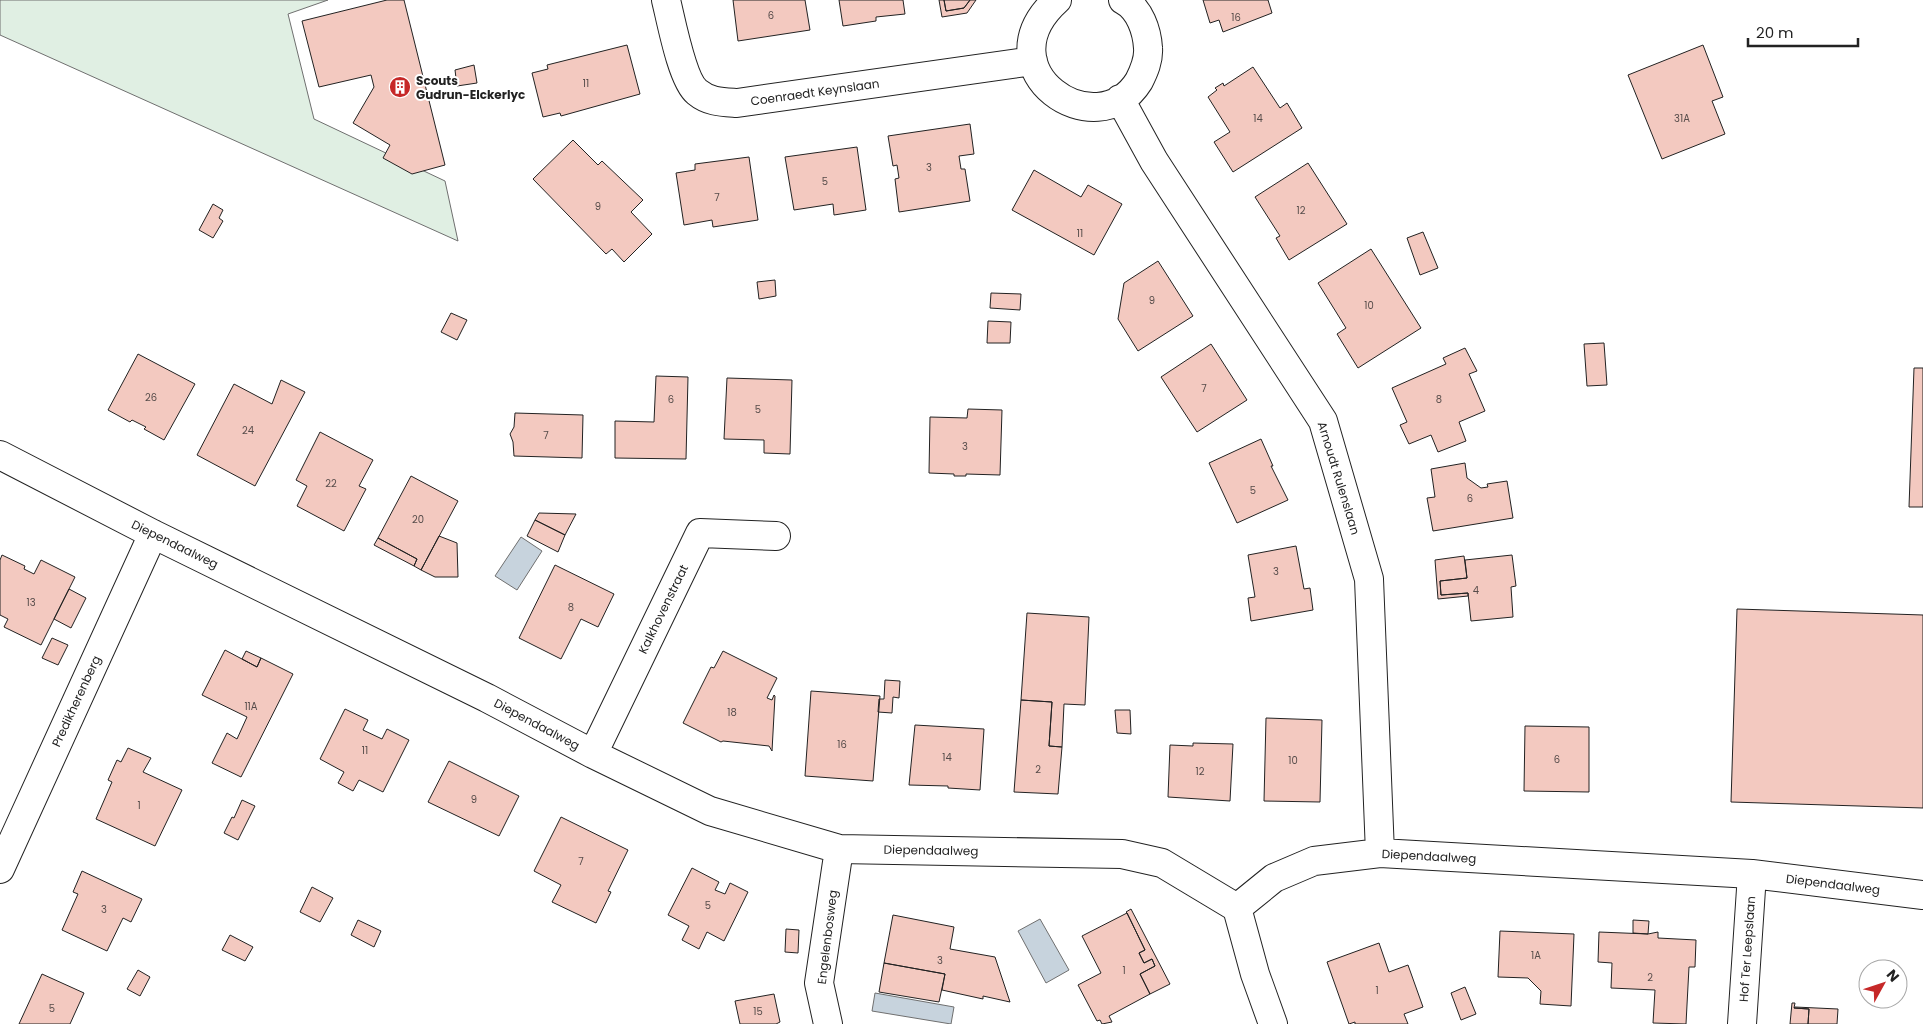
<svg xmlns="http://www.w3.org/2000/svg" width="1923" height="1024" font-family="Poppins,sans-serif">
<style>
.green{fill:#e0efe3;stroke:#6f6f6f}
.water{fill:#c7d3dd;stroke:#6f6f6f}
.building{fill:#f3c9c0;stroke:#222}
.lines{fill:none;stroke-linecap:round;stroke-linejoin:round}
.minor-casing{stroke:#222;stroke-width:30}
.minor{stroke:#fff;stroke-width:28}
.labels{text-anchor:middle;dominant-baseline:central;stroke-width:4;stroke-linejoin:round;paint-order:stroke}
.number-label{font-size:10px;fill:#564c4a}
.poi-label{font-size:12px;font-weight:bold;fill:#222;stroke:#fff;text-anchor:start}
.street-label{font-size:12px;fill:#222;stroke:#fff}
</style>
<rect width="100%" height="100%" fill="#fff"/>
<path class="green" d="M0,0H328L288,14L314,119L445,181L458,241L0,35Z"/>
<path class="water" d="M521,537L542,551L517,590L495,576Z
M1040,919L1069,970L1046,983L1018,931Z
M875,993L954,1007L951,1024L872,1011Z"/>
<path class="building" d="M387,0H404L445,165L412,174L383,158L390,145L353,123L374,87L371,75L319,87L302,21Z
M733,0H805L810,30L738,41Z
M839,0H903L905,14L876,17V21L843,26Z
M939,0H944L946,11L964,8L970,0H976L967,13L942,17Z
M944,0H970L964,8L946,11Z
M1268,0L1272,13L1223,32L1219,20L1210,23L1203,0Z
M627,45L640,94L561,116L560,113L543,117L532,73L548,69L547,65Z
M1703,45L1723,97L1712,101L1725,134L1662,159L1628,75Z
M474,65L477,83L457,86L455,70Z
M1253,67L1280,108L1287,103L1302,128L1233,172L1214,142L1230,132L1208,97L1217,90L1215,88L1223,83L1224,86Z
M970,124L974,154L959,156L961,169H965L970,201L899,212L895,179L899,178L897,165L893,166L888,136Z
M573,140L598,165L602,161L643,200L631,212L652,234L624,262L612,249L606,254L533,179Z
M857,147L866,210L834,215L833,204L794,210L785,157Z
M749,157L758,220L713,227L712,220L684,225L676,173L695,170V164Z
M1308,163L1347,224L1289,260L1276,238L1280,236L1255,197Z
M1034,170L1081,197L1088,185L1122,204L1094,255L1012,210Z
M213,204L223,210L219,218L223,221L213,238L199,230Z
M1423,232L1438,268L1420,275L1407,238Z
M1371,249L1421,328L1358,368L1337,334L1346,328L1318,283Z
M1158,261L1193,316L1138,351L1118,319L1124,283Z
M775,280L776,296L759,299L757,282Z
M991,293L1021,294L1020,310L990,308Z
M451,313L467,320L457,340L441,332Z
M988,321L1011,322L1010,343H987Z
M1604,343L1607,385L1587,386L1584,344Z
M1211,344L1247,400L1197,432L1161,377Z
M1465,348L1477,371L1469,374L1485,411L1459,422L1466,441L1438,452L1431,435L1409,444L1400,425L1407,422L1392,388L1446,364L1443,358Z
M138,354L195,384L164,440L144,429L146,427L132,420L130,422L108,410Z
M1914,368H1923V507H1909Z
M656,376L688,377L686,459L615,458V421L654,422Z
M727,378L792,380L790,454L764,453V440L724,439Z
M281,380L305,392L255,486L197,455L234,384L272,404Z
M968,409L1002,410L1000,475L966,474V476H954V474L929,473L930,417L967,418Z
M515,413L583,415L582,458L514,456L513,442L510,434L514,427Z
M320,432L373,460L359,486L366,489L344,531L297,506L307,486L296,480Z
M1261,439L1273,466H1271L1288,500L1237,523L1209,463Z
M1465,463L1467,478L1481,488L1488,487L1487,484L1507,481L1513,518L1433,531L1427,498L1435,497L1431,469Z
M411,476L458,501L421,570L414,566L417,559L378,538Z
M539,513L576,514L565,535L535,520Z
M535,520L565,535L558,552L527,536Z
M439,536L457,543L458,577H435L421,570Z
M378,538L417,559L414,566L374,545Z
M1296,546L1304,589L1310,588L1313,610L1251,621L1248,598L1255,597L1248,555Z
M2,555L25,566L24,569L34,574L41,560L75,577L41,645L4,627L8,619L0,615V560Z
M1512,555L1516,586L1511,587L1513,617L1471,621L1468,593L1441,595L1440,581L1467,578L1465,560Z
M1464,556L1467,578L1440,581L1441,595L1468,593V596L1438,599L1435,560Z
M555,565L614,594L598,627L581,619L561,659L519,638Z
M69,589L86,598L71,628L54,619Z
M1737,609L1923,615V808L1731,802Z
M1027,613L1089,617L1085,705L1064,704L1062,747L1049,746L1052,702L1021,700Z
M52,638L68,645L58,665L42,658Z
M225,650L257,667L261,658L293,674L241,777L212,763L227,733L237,739L247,717L202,695Z
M246,651L261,658L257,667L242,659Z
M723,651L777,678L767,698L772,700L774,695L775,696L772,751L769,746L723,741L721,742L683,723L711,667L714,668Z
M885,680L900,681L899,698L893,697L892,713L878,712L879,699H884Z
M811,691L880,696L873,781L805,776Z
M1021,700L1052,702L1049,746L1062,747L1058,794L1014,792Z
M345,709L368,720L363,730L382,739L387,729L409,740L383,792L359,780L353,791L338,783L344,772L320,759Z
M1115,710H1130L1131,734L1117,733Z
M1266,718L1322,720L1320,802L1264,801Z
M915,725L984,729L980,790L948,788V786L909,785Z
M1525,726L1589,727V792L1524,791Z
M1193,743L1233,744L1230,801L1168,797L1170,745L1193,746Z
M128,748L151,758L143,772L182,790L155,846L96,819L112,782L108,780L117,760L121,762Z
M449,761L519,796L499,836L428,802Z
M242,800L255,806L238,840L224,833L232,817L234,818Z
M561,817L628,850L608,891L611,892L596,923L552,902L561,885L534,871Z
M692,868L719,882L715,890L725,894L730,883L748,892L724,941L707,932L699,949L682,940L689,926L668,915Z
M82,871L142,899L131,922L123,918L107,951L62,930L78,894L73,892Z
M312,887L333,898L320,922L300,912Z
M1131,909L1170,984L1150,994L1140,974L1155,966L1152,959L1144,963L1139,953L1145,950L1127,913L1126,912Z
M1127,913L1145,950L1139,953L1144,963L1152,959L1155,966L1140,974L1150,994L1109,1016L1112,1022L1102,1024L1100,1020L1097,1021L1078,985L1101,973L1082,936Z
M893,915L954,927L950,949L995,957L1010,1002L983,996V999L942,990L945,974L884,963Z
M358,920L381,931L374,947L351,935Z
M1633,920L1649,921L1648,934L1633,933Z
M786,929L799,930L798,953L785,952Z
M1500,931L1574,934L1571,1006L1540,1004L1541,991L1528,978L1498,977Z
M1599,932L1648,934L1658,932V938L1696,940L1695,967H1689L1686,1024L1653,1023L1655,990L1611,988L1612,963L1598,962Z
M230,935L253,947L245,961L222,950Z
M1379,943L1389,972L1408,965L1423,1007L1404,1014L1408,1024H1355V1022L1349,1024L1327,962Z
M884,963L945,974L939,1002L879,992Z
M138,970L150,977L140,996L127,989Z
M42,974L84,993L70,1024H19Z
M1465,987L1476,1014L1461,1020L1451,993Z
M774,994L780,1022L776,1024H740L735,1001Z
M1792,1003H1795L1794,1008L1809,1009L1808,1024H1790Z
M1795,1007L1838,1009L1837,1024H1808L1809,1009L1794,1008Z"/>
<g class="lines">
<g class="minor-casing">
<path id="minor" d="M666,0C671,20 682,80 697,92C709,102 722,102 737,103L1033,61
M1057,0C980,70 1097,149 1139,81C1144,71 1149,60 1148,48C1147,31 1140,9 1123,0
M1120,99L1154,161L1323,421L1369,579L1380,853
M0,455L153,534L487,698L593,754L710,811L839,849L1122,854L1162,863L1237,908
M593,754L700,533L776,536
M0,869L153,534
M1237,908L1274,878L1314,861L1380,853L1752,874L1923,895
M1237,908L1255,974L1273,1024
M828,1024L819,983L839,849
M1742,1024L1752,874"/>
</g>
<use href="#minor" class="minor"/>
</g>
<defs>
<g id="building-disc" transform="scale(1.125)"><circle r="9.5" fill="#c62828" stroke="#fff"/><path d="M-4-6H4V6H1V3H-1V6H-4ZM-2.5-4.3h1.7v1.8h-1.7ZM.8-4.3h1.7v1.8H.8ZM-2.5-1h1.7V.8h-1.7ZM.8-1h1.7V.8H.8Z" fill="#fff"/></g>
</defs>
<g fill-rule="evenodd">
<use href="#building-disc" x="400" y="87"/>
</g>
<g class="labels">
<g class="number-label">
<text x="771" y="15">6</text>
<text x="1236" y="17">16</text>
<text x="586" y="83">11</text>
<text x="1258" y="118">14</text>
<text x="1682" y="118">31A</text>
<text x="929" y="167">3</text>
<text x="825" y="181">5</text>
<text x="717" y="197">7</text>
<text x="598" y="206">9</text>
<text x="1301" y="210">12</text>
<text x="1080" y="233">11</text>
<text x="1152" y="300">9</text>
<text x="1369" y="305">10</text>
<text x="1204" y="388">7</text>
<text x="151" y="397">26</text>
<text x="671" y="399">6</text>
<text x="1439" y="399">8</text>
<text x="758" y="409">5</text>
<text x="248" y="430">24</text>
<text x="546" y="435">7</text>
<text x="965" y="446">3</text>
<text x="331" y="483">22</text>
<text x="1253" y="490">5</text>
<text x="1470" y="498">6</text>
<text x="418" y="519">20</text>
<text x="1276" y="571">3</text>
<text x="1476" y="590">4</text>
<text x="31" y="602">13</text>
<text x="571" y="607">8</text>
<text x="251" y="706">11A</text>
<text x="732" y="712">18</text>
<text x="842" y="744">16</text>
<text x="365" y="750">11</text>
<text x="947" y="757">14</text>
<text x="1557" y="759">6</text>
<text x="1293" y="760">10</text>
<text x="1038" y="769">2</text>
<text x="1200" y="771">12</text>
<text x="474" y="799">9</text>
<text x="139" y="805">1</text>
<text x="581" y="861">7</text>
<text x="708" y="905">5</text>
<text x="104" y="909">3</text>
<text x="1536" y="955">1A</text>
<text x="940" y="960">3</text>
<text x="1124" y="970">1</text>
<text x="1650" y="977">2</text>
<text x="1377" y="990">1</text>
<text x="52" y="1008">5</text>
<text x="758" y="1011">15</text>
</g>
<g class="poi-label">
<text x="416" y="80">Scouts<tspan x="416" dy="14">Gudrun-Elckerlyc</tspan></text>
</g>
<g class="street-label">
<text transform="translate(815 92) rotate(-8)">Coenraedt Keynslaan</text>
<text transform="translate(1339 478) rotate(73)">Arnoudt Rulenslaan</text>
<text transform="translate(175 544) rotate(26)">Diependaalweg</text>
<text transform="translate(663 609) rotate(-64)">Kalkhovenstraat</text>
<text transform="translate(76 701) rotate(-65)">Predikherenberg</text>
<text transform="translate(537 724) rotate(28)">Diependaalweg</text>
<text transform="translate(931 850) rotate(1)">Diependaalweg</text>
<text transform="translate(1429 856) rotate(3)">Diependaalweg</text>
<text transform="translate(1833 884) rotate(7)">Diependaalweg</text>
<text transform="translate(827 937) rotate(-83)">Engelenbosweg</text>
<text transform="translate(1747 949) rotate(-86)">Hof Ter Leepslaan</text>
</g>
</g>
<g transform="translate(1883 984) rotate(50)"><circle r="24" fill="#ffffff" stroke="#a7a7a7"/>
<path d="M0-4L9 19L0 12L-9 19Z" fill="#c62828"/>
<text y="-8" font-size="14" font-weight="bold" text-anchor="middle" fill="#222222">N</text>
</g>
<path d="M1748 38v8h110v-8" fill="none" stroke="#222222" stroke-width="2.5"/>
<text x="1756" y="38" font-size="15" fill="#222222" stroke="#ffffff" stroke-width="4" paint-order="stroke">20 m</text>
</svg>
